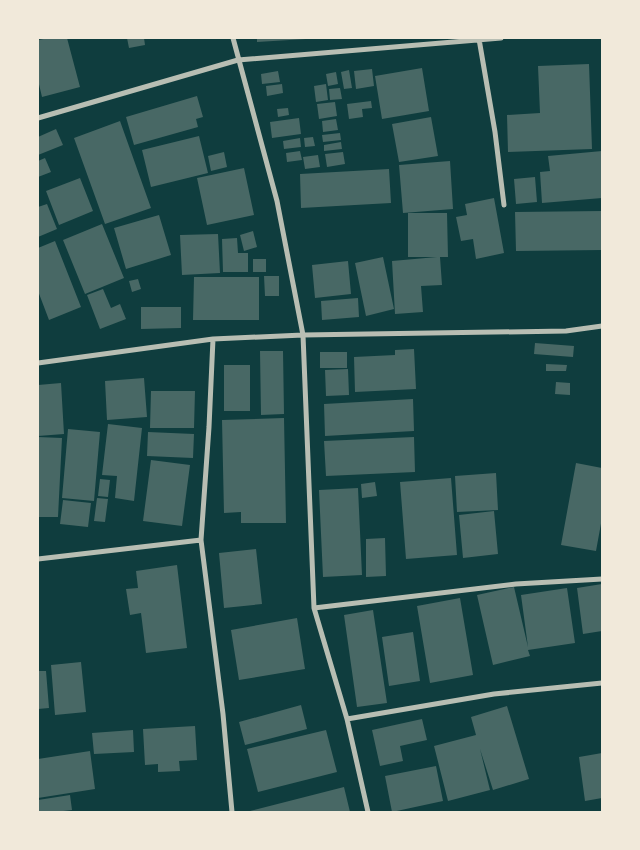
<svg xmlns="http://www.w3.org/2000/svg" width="640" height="850" font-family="'Noto Sans',sans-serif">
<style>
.building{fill:#486865}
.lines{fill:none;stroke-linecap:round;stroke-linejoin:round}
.minor{stroke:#b8beb3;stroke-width:5}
</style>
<rect width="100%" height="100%" fill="#0f3d3e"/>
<path class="building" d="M49,38H67L80,87L42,97L38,80V40Z
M127,38H144L145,45L129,48Z
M257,38H306V39L257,42Z
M589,64L592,149L508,152L507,115L540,113L538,66Z
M422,68L429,111L382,119L375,76Z
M372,69L374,86L356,89L354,71Z
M349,70L352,88L344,89L341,72Z
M278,71L280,82L262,84L261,74Z
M336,72L338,84L328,86L326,74Z
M282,84L283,93L267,96L266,86Z
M326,84L328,100L316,102L314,86Z
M340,88L342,99L330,100L329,89Z
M197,96L203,117L196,119L198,127L134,145L126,117Z
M371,101L372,108L362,109L363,117L349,119L347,104Z
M335,102L337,116L319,119L317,104Z
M288,108L289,115L278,117L277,109Z
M431,117L438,156L399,162L392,124Z
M299,118L301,134L272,138L270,122Z
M336,119L338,130L323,132L322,121Z
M120,121L151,208L105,224L74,138Z
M56,129L63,145L38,155V137Z
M340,133L341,140L323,142L322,135Z
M199,136L208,173L151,187L142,150Z
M313,137L315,146L305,147L304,138Z
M300,138L301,147L284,149L283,141Z
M341,142L342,149L324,151V145Z
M300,151L302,160L287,162L286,153Z
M602,151V198L542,203L540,172L550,171L548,156Z
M224,152L227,167L211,171L208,156Z
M343,152L345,164L327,167L325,154Z
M318,155L320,167L305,169L303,157Z
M45,158L51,172L38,177V161Z
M450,161L453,209L403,213L399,165Z
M244,168L254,215L207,225L197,178Z
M389,169L391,203L301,208L300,174Z
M535,177L537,202L516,204L514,179Z
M80,178L93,211L59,225L46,191Z
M494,198L504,253L476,259L473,239L461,241L456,217L467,215L465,204Z
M47,204L57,229L38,237V207Z
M602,211V250L516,251L515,212Z
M408,213H447L448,257H440L442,285L421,286L423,312L395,314L392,261L437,257H408Z
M159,215L171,255L126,269L114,228Z
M102,224L124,278L85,294L63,240Z
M253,231L257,247L244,251L240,235Z
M218,234L220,273L182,275L180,235Z
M237,238L238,253H248V272H223L222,239Z
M55,241L81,307L49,320L38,291V248Z
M383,257L394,309L366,316L355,263Z
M253,259H266V272H253Z
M348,261L351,294L315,298L312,265Z
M264,276H279V296H265Z
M194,277H259V320H193Z
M138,279L141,289L132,292L129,281Z
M103,289L111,308L120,304L126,319L100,329L87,295Z
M358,298L359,317L322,320L321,301Z
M141,307H181V328L141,329Z
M535,343L574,346L573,357L534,354Z
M414,349L416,389L355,392L354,357L395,355V350Z
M260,351H283L284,414L261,415Z
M320,352H347V368H320Z
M546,364L567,365L566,371H546Z
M224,365H250V411H224Z
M348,369L349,395L326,396L325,370Z
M144,378L147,417L107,420L105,381Z
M556,382L570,383V395L555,394Z
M61,383L64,434L38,436V385Z
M151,391H195L194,428H150Z
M413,399L414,431L325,436L324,404Z
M284,418L286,523H241V512L224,513L222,420Z
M108,424L142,428L134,501L115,498L117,476L102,475Z
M68,429L100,432L94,501L62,498Z
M148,432L194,434L193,458L147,456Z
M38,437L62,438L58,517H38Z
M414,437L415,472L326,476L324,441Z
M151,460L190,465L182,526L143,521Z
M576,463L602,468V518L596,551L561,545Z
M496,473L498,510L457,512L455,476Z
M451,478L457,555L406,559L400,482Z
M100,479L110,480L108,497L98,496Z
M375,482L377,496L362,498L361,484Z
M358,488L362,575L323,577L319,490Z
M97,498L108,499L105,522L94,521Z
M63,500L91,503L88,527L60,524Z
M494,511L498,554L463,558L459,515Z
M385,538L386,576L366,577V539Z
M256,549L262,604L224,608L219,553Z
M177,565L187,648L146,653L141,613L130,615L126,589L138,588L136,571Z
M602,584V631L583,634L577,588Z
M514,587L528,647L521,595L567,588L575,643L528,650L530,656L493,665L477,595Z
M460,598L473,675L430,683L417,606Z
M373,610L387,703L357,707L344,615Z
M297,618L305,669L239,680L231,630Z
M413,632L420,681L389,686L382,637Z
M81,662L86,712L55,715L51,665Z
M38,671H46L49,708L38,709Z
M301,705L307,729L245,745L239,722Z
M507,706L529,779L493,790L480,749L490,790L448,801L434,746L476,735L471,717Z
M422,719L427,740L400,746L403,761L380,766L372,730Z
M195,726L197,760L179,761L180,771L158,772V764L145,765L143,729Z
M133,730L134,752L94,754L92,733Z
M326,730L337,772L258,792L247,749Z
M90,751L95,789L38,798V759Z
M602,753V798L585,801L579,757Z
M436,766L443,801L392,812L385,776Z
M344,787L350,812H250V811Z
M70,795L72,810L55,812H38V800Z"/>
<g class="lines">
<path class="minor" d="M233,38L277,201L303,335L314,608L347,719L368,812
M479,39L495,132L504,205
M38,118L238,60L501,38
M213,339L209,427L201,540L223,714L232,812
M38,363L213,339L303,335L566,331L602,326
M38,559L201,540
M314,608L516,584L602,579
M347,719L494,694L602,683"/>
</g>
<rect width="640" height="850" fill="none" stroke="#f1e9da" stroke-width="78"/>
</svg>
